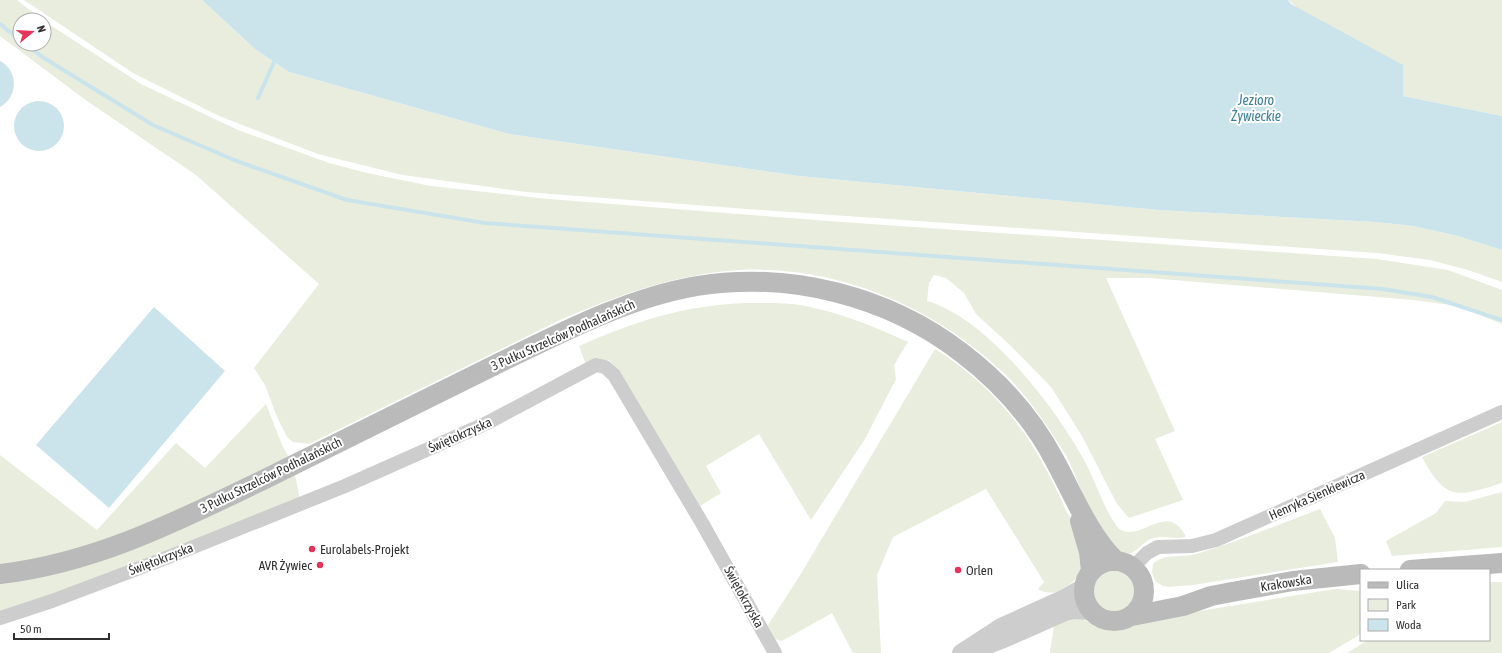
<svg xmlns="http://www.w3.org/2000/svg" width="1502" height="653" font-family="'Asap Condensed',sans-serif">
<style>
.green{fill:#e8edde}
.water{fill:#cbe4ec}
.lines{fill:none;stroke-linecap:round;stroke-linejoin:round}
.stream{stroke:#cbe4ec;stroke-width:4}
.minor{stroke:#cdcdcd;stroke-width:14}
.tertiary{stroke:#cdcdcd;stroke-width:18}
.secondary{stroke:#bababa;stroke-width:20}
.poi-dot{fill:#e5345c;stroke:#fff;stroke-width:1.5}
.labels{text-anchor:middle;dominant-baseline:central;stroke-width:4;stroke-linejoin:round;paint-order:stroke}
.street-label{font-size:13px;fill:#303030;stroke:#fff}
.poi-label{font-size:13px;fill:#303030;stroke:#fff;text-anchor:start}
.water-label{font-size:14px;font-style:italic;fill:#3d7f93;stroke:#fff}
</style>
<rect width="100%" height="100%" fill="#fff"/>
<path class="green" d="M0,0H17L43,20H20V44H44V21L141,84L238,130L329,163L367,173L431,186L549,199L828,221L1377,259L1448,270L1502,290V324L1458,306L1413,300L1149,278H1106L1175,431L1155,439L1183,500L1129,518L1117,504L1082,436L1051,387L1011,346L976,314L964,293L946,278L934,275L929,283L927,301C987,318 1054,406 1083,458C1096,481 1103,509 1119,529C1143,543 1165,501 1185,535V537C1174,540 1162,534 1151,539C1140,543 1135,558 1121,552C1112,548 1109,539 1104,532C1099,524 1093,517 1089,509C1080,490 1074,467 1062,449C1046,424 1028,397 1007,376C935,307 839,265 739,270C676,274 615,296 558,321L309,444L293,442L287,437L277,417L265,385L254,368L319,284L196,175L87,101L0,36Z
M24,0H202L255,49L289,72L509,134L799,176L1158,210L1375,222L1413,226L1458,236L1502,250V282L1468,270L1430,260L1377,253L775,211L526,192L403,175L318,154L219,116L133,73Z
M1288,0H1502V116L1403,96Z
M744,303C765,303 786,302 806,306C841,313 875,327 908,342L894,365L896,379L865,439L811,520L759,434L706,466L721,493L700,506L617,369L609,360H600L586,365L579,346C636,321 682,306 744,303Z
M935,349C959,364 981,382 1000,403C1029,435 1048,470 1065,508C1074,526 1085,545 1081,566C1079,577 1073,583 1063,589C1055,594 1046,594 1038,589L1044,582L986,489L893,537L877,575L881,653H853L832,613L782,641L775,639L768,625L802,572Z
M266,404L282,445L293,465L301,504L0,618V455L97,530L176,443L205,468Z
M1502,422V483C1458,497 1446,502 1422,457Z
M1502,492V547L1392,556L1386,541L1436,513L1445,501L1465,502Z
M1320,509L1335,538L1338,562L1193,585L1169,587L1163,586L1155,581L1152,572L1153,564C1164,553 1182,558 1196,554C1238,542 1279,524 1320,509Z
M1093 592a21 21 0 1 1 42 0a21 21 0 1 1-42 0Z
M1489,582H1502V653H1347L1368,640H1489Z
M1335,589L1361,591V634L1329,653H1050L1054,625C1060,623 1066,620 1072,618C1083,616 1099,629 1112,631L1187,613Z"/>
<path class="water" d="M202,0H1288L1291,4L1403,65V96L1502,116V250L1458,236L1413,226L1375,222L1158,210L799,176L509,134L289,72L255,49Z
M0,61C19,71 18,97 0,107Z
M14 126a25 25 0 1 1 50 0a25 25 0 1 1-50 0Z
M154,307L225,371L109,508L36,445Z"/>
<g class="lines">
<path class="stream" d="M0,24L20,40
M25,44L44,58L153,125L234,160L347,200L485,223L1383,289L1432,297L1502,320
M258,98L274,62"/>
<path class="minor" d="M1133,567L1147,553L1158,547L1192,546L1216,540L1502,412
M0,618L52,601L166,558L345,486L487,423L596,365L605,367L614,375L702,523L775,653"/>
<path class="tertiary" d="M983,647L1006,638L1065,612L1073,610L1091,611
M961,653L1001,627L1065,598L1084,587"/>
<path class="secondary" d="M1080,521L1089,552L1091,571
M1084 591a30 30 0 1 1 60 0a30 30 0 1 1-60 0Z
M1410,570L1502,563
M0,574C95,563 178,521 263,480C341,442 419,403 497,364C561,333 627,298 697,286C790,271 888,296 962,353C1000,382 1033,419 1055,461C1073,494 1089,535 1116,561
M1132,616L1183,606L1211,596L1232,592L1293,581L1361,574"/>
</g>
<g class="poi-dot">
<circle cx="312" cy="549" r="4"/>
<circle cx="320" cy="565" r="4"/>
<circle cx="958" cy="570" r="4"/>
</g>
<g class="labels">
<g class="street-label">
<text transform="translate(563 335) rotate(-24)">3 Pułku Strzelców Podhalańskich</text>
<text transform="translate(460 435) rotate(-24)">Świętokrzyska</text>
<text transform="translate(271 475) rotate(-26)">3 Pułku Strzelców Podhalańskich</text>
<text transform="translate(1317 495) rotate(-24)">Henryka Sienkiewicza</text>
<text transform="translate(161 559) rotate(-21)">Świętokrzyska</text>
<text transform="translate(1286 583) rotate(-9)">Krakowska</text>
<text transform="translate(744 597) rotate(61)">Świętokrzyska</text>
</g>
<g class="poi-label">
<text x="320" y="549">Eurolabels-Projekt</text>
<text x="312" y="565" text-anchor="end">AVR Żywiec</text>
<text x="966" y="570">Orlen</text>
</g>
<g class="water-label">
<text x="1256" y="100">Jezioro<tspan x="1256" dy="16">Żywieckie</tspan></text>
</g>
</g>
<rect x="1360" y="569" width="130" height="72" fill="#ffffff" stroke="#acacac"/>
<rect x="1368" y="582" width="20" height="6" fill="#bababa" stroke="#acacac"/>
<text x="1396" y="589" font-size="12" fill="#303030">Ulica</text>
<rect x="1368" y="599" width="20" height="12" fill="#e8edde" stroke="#acacac"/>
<text x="1396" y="609" font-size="12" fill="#303030">Park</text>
<rect x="1368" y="619" width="20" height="12" fill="#cbe4ec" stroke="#acacac"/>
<text x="1396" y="629" font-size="12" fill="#303030">Woda</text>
<g transform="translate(32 32) rotate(72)"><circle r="19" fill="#ffffff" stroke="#acacac"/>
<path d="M0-3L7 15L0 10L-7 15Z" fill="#e5345c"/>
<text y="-6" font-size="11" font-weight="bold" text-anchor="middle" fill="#303030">N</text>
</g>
<path d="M14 633v6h95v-6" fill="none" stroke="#303030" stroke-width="2"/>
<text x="20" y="633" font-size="12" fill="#303030" stroke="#ffffff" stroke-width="3" paint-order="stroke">50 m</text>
</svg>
